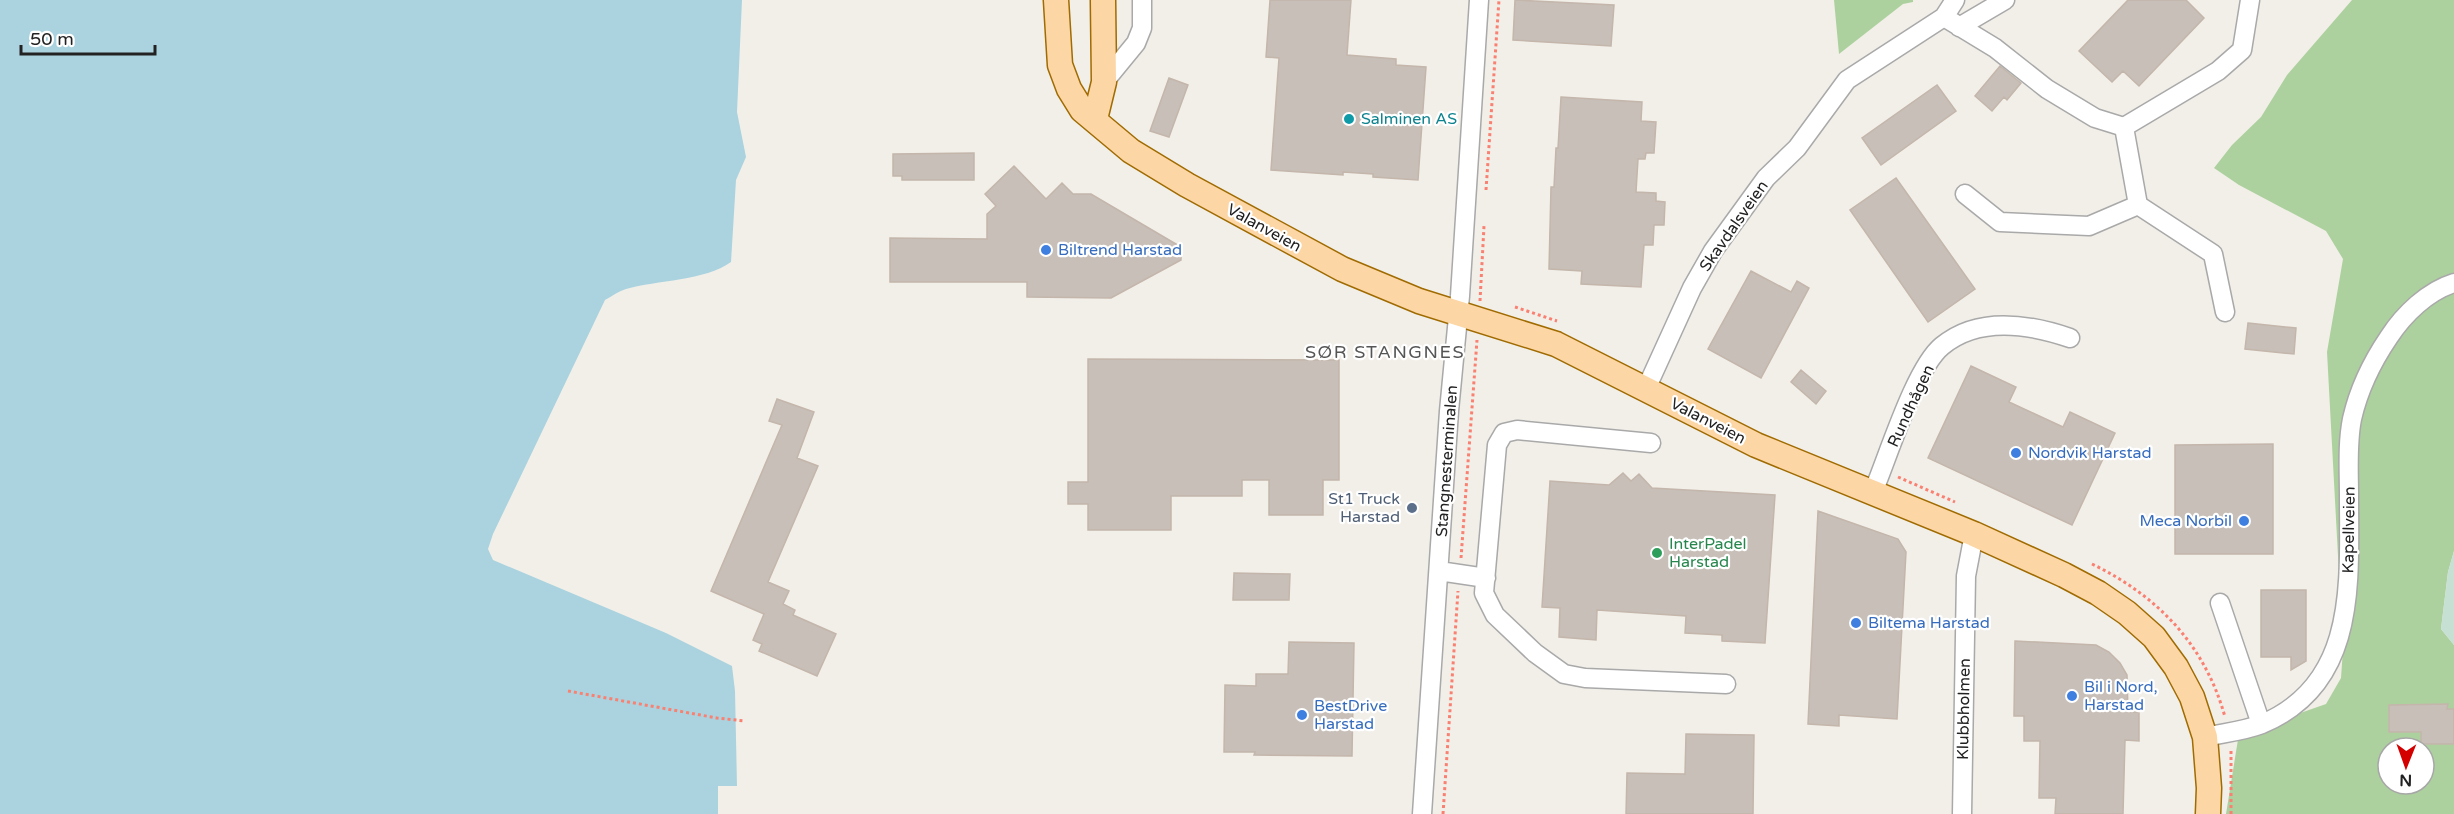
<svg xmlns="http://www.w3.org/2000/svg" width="2454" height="814" font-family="'Varela Round',sans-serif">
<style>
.forest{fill:#add19e;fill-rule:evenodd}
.wetland{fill:#c6e0d4}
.water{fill:#aad3df}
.building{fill:#c7bfb8;stroke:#c4b6ab;stroke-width:1.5}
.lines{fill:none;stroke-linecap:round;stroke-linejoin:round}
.minor-casing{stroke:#a9a9a9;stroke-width:21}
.major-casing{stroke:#a06b00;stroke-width:27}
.path{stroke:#fa8072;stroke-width:3;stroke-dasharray:3 3;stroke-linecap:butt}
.minor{stroke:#fff;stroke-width:18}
.major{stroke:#fcd6a4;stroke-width:24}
.culture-dot{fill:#0f9aa8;stroke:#fff;stroke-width:2}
.shop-dot{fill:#3f7fe0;stroke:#fff;stroke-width:2}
.service-dot{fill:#5c6f8a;stroke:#fff;stroke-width:2}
.leisure-dot{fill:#2e9e5b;stroke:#fff;stroke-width:2}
.labels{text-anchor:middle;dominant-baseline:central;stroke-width:4.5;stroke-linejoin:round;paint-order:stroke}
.culture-label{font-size:16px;fill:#0d838f;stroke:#fff;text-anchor:start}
.street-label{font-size:16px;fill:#222;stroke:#fff}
.shop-label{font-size:16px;fill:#366cbe;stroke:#fff;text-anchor:start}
.service-label{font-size:16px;fill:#4e5e75;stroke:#fff;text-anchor:end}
.leisure-label{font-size:16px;fill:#27864d;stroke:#fff;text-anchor:start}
.neighbourhood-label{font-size:18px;letter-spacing:1.5px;fill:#555;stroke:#fff}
</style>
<rect width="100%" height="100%" fill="#f2efe9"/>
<path class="forest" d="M1834,0H1913V2L1903,4L1839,54Z
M2352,0H2454V551L2448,572L2441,629L2454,645V814H2226L2240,727L2266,725L2326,704L2341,678L2343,649L2327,352L2343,259L2326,231L2239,185L2214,168L2232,145L2261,117L2287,75ZM2388,748H2424V784H2388Z"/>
<path class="wetland" d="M2454,551V645L2441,629L2448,572Z"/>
<path class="water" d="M0,0H742L737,112L746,157L736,180L731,262C705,281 657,280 626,289C619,291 612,296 605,300L493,534L488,549L493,560L666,633L732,666L735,691L737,786H718V814H0Z"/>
<path class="building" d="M1270,0H1351L1347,55L1396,59V65L1426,67L1418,180L1373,177V174L1343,172V175L1271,170L1279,58L1266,57Z
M1515,0L1614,5L1611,46L1513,40Z
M2128,0H2186L2204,18L2139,86L2123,71L2112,82L2079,51Z
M2000,66L2021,83L2007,100L2004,97L1992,111L1975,96Z
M1169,78L1188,85L1169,137L1150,131Z
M1937,85L1956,111L1881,165L1862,138Z
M1561,97L1642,102L1641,121L1656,122L1654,153H1646L1645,159H1638L1636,192L1656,193V201L1665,202L1664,225H1654L1653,245H1644L1641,287L1581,284L1582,271L1549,269L1551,187H1554L1556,148H1558Z
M974,153V180H902V176H893V154Z
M1014,166L1046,199L1062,183L1073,194H1091L1181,247V260L1111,298L1027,297V282H890V238L987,239V214L996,206L985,194Z
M1896,178L1975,289L1928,322L1850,210Z
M1751,271L1791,292L1797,281L1809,288L1761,378L1708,349Z
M2248,323L2296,328L2294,354L2245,349Z
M1088,359L1339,360V480H1323V515H1269V480H1242V496H1171V530H1088V504H1068V482H1088Z
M1971,366L2016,387L2009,402L2063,427L2070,412L2115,433L2072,525L1928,458Z
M1801,370L1826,391L1816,404L1791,382Z
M777,399L814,412L797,458L818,466L768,582L789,591L783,604L795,610L793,615L836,634L817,676L759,651L762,644L753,640L764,614L711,591L782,425L769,421Z
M2273,444V554H2175V445Z
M1623,473L1631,481L1639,474L1652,488L1775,495L1765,643L1722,641V635L1685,633L1686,616L1597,610L1596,640L1559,637L1560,608L1542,607L1550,481L1609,485Z
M1818,511L1898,539L1906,552L1897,719L1839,715V726L1808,724Z
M1234,573L1290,574L1289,600H1233Z
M2261,590H2306V661L2291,670V657H2261Z
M2015,641L2096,645L2109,652L2120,663L2127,675L2128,712H2139V741L2125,740L2123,814H2055L2056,798H2039L2040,741H2024V716H2014Z
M1289,642L1354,643L1352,756L1254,755L1255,752H1224L1225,685L1256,686V674H1288Z
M2448,704L2447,709H2454V744H2421V732H2389V705Z
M1686,734L1754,735L1753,814H1626L1627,773L1685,774Z"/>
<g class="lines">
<g class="minor-casing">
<path id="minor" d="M1944,17L1955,0
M1959,27L2005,0
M1104,82L1136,43L1142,28V0
M2124,127L2138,205L2213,254L2225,312
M1965,194L2000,222L2089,226L2138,205
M1646,389L1692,288L1713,251L1766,178L1797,148L1847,80L1944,17L1995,48L2047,89L2095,118L2124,127L2218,71L2242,50L2250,0
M1651,443L1517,430L1504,433L1497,445L1484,593L1495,615L1535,653L1564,674L1585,678L1726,684
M1873,492C1888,457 1915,368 1942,346C1978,316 2029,324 2070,338
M1439,571L1486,578
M2220,603L2261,724
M2205,737C2223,733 2244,731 2262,724C2358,684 2349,582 2349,496C2349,471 2347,444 2352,419C2359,388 2372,362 2389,337C2404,314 2428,291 2454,283
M1422,814L1449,411L1460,296L1479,0
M1962,814L1966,576L1974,534"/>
</g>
<g class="major-casing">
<path id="major" d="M1056,0L1060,65L1069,89L1082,110L1131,151L1187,185L1342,269L1419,301L1556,344L1756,445L1974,534L2064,575L2098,593L2127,613L2154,637L2176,667L2192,697L2205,737L2209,788L2208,814
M1095,119L1104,82L1103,0"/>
</g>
<path class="path" d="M1486,190L1499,0
M1480,301L1484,226
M1515,307L1557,321
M1898,477L1955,502
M1461,558L1477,340
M2092,564C2158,596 2205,645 2225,717
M568,691L717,718L745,721
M1443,814L1458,591
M2231,814V750"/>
<use href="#minor" class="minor"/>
<use href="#major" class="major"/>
</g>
<circle class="culture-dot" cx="1349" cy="119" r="6"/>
<g class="shop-dot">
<circle cx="1046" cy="250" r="6"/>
<circle cx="2016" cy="453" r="6"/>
<circle cx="2244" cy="521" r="6"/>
<circle cx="1856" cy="623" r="6"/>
<circle cx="2072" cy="696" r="6"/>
<circle cx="1302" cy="715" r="6"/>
</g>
<circle class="service-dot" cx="1412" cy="508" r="6"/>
<circle class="leisure-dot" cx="1657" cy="553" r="6"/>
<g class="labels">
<g class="culture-label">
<text x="1361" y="119">Salminen AS</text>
</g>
<g class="street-label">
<text transform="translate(1734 226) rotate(-55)">Skavdalsveien</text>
<text transform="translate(1264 228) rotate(29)">Valanveien</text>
<text transform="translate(1911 406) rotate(-65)">Rundhågen</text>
<text transform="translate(1708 421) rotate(27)">Valanveien</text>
<text transform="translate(1447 461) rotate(-86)">Stangnesterminalen</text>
<text transform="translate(2349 530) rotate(-89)">Kapellveien</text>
<text transform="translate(1964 709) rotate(-89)">Klubbholmen</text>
</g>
<g class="shop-label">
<text x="1058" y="250">Biltrend Harstad</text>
<text x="2028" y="453">Nordvik Harstad</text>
<text x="2232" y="521" text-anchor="end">Meca Norbil</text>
<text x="1868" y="623">Biltema Harstad</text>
<text x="2084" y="687">Bil i Nord,<tspan x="2084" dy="18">Harstad</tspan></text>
<text x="1314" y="706">BestDrive<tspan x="1314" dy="18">Harstad</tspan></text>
</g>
<g class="service-label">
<text x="1400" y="499">St1 Truck<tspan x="1400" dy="18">Harstad</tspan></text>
</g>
<g class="leisure-label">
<text x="1669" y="544">InterPadel<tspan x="1669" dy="18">Harstad</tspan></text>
</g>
<g class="neighbourhood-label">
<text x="1385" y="352">SØR STANGNES</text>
</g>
</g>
<g transform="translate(2406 766) rotate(181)"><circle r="28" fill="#ffffff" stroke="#a7a7a7" stroke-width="1.5"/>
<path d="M0-4.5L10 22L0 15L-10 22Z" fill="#d40000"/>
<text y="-9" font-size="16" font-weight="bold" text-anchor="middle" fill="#222222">N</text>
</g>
<path d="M21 45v9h134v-9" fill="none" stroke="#222222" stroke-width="3"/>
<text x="30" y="45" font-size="18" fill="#222222" stroke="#ffffff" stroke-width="4.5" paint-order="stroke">50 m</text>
</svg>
